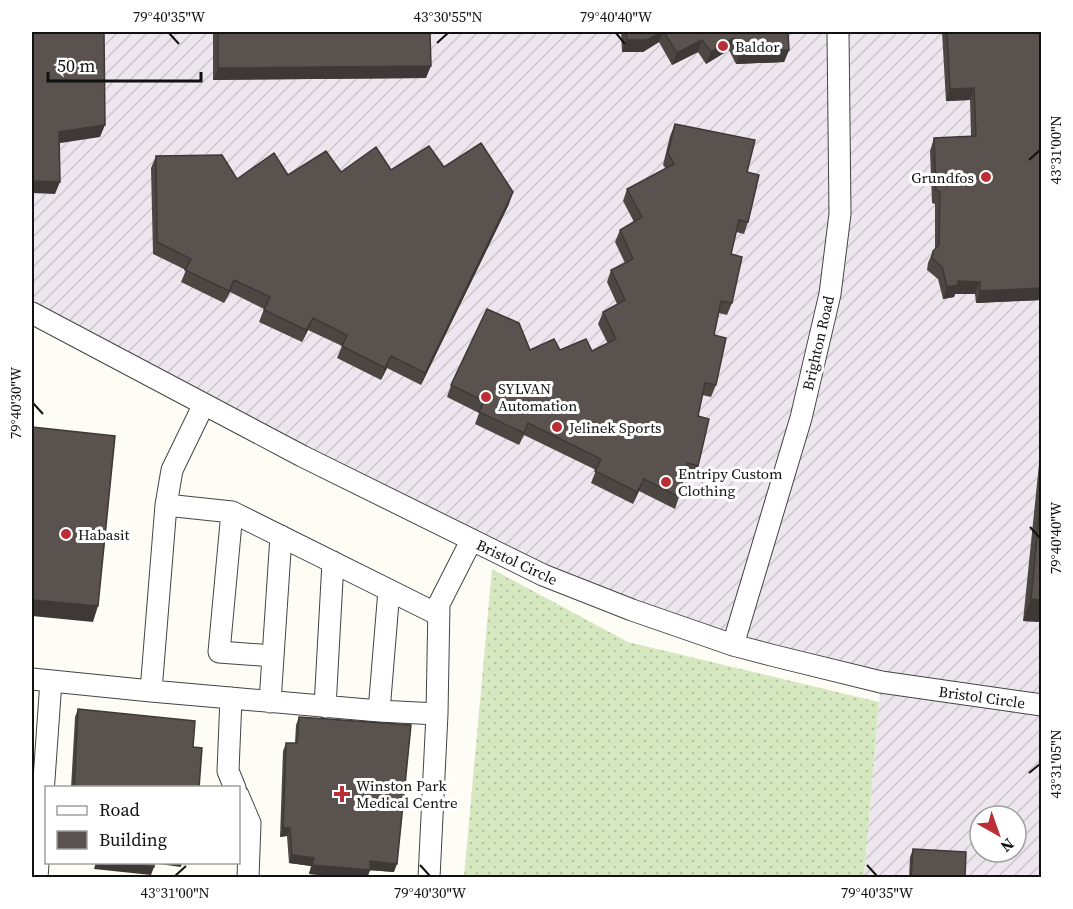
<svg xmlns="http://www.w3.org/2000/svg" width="1073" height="909" font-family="'Source Serif 4',serif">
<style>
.industrial{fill:url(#industrial-furrows);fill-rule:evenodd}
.grass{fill:url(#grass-dots)}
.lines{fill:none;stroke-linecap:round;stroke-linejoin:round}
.minor-casing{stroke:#444;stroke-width:23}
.minor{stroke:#fff;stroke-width:21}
.wall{fill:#4d4743}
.shaded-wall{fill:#3e3937}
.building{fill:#59524e;stroke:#3e3937;stroke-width:1.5}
.ticks{fill:none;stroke:#111;stroke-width:2}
.poi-dot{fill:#bb2e36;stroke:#fff;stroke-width:2}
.labels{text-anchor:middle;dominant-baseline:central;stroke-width:6;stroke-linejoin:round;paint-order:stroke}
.poi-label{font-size:15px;fill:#111;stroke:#fff;text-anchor:start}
.street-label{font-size:15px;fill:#111;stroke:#fff}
.neatline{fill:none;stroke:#111;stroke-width:2}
.ticks-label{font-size:15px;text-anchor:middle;fill:#111}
</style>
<defs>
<pattern id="industrial-furrows" width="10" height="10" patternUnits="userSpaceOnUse" patternTransform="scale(1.5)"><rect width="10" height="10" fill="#ede6ee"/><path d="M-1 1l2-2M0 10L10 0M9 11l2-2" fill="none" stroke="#cac4cb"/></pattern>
<pattern id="grass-dots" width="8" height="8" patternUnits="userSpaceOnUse" patternTransform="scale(1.5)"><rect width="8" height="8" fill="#d5e8bf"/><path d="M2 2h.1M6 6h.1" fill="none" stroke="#b6c6a3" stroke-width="1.8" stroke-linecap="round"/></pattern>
</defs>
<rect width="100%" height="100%" fill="#fefdf5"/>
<path class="industrial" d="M32,32H1041V877H864L881,682L632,610L32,313ZM980,816H1016V852H980Z"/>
<path class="grass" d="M492,569L628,642L879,702L864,877H464Z"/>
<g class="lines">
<g class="minor-casing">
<path id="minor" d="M32,313L302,456L543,575L632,610L733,645L775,656L881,682L1042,705
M204,404L172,470L166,505L151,691L379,711L437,714L439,604L471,541
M166,505L232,512L439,615
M232,512L219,652L273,656
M733,645L801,418L830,294L840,214L838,32
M32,679L151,691
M231,698L228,771L235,788
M270,702L281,536
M325,707L333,562
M379,711L389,590
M238,795L250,823L248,878
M37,878L51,681
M429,878L437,714"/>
</g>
<use href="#minor" class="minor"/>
</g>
<path class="wall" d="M213,32H430L426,78L213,80Z
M621,32H788L789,50L784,62L736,64L729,50L706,64L698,52L672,65L659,42L643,52H622Z
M942,32H1041V300L976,303L975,294H955L954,297L943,299L938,279L927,270L928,263L933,251L935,249V204L932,203L930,151L934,138L971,136L970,100L946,101Z
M675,124L747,172L748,222L744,234L736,232L731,254L732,303L727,315L719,313L714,335L716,385L711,397L702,395L698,416V466L694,478L684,476L679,497L675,509L639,491L633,504L591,483L596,470L524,435L519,445L475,424L479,413L447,397L451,385L530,350L592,351L608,344L598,324L603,312L617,304L607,282L611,270L625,263L615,242L620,230L634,222L623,201L627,189L666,169L663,165L670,136Z
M156,156L237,179L444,167L509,204L421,385L387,368L381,380L337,358L342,346L308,330L302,342L259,322L264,309L230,292L224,303L181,282L186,270L153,254L151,168Z
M1041,457V622L1023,621L1039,464Z
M78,709L193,747L199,788H71L75,717Z
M299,717L394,872L370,870L367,878H354L309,874L311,866L289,863L287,836L280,837L283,751L286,743H295L296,725Z
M913,849L965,878H909L910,857Z"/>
<path class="shaded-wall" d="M663,32L659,42L643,52H622L627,40Z
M734,38L729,50L706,64L711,52Z
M702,40L698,52L672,65L677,53Z
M789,50L784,62L736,64L740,52Z
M431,66L426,78L213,80L218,68Z
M974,88L970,100L946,101L950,89Z
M105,125L100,137L54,144L59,132Z
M32,181L60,182L55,194L32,193Z
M513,192L509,204L421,385L425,373Z
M234,280L230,292L224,303L229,291Z
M958,281L980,282L975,294H955L954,297L943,299L947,287Z
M1041,288V300L976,303L980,291Z
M313,318L308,330L302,342L306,330Z
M391,356L387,368L381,380L385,368Z
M644,479L639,491L633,504L637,492Z
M1031,599L1041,600V622L1023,621Z
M32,600L98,606L93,622L32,616Z
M283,828H290L287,836L280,837Z
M292,855L314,858L311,866L289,863Z
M370,861L397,864L394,872L367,870Z
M96,862H114L154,867L151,875L94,869Z
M152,862H182L181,867L152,863Z
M312,865L370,870L367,878H354L309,874Z"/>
<path class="building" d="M32,32H104L105,125L59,132L60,182L32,181Z
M218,32H430L431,66L218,68Z
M626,32H662L647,40H627Z
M664,32H788L789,50L740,52L734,38L711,52L702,40L677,53Z
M947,32H1041V288L980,291V282L958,281V285L947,287L942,267L932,258L933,251L939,245L940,192L936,190L934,138L976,136L974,88L950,89Z
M675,124L755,140L747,172L759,175L748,222L739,220L731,254L742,257L732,303L721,301L714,335L726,338L716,385L705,383L698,416L709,419L698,466L687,463L679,497L644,479L637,492L595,471L601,459L528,423L524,433L479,412L484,401L451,385L487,309L519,323L530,350L554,339L560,350L586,339L592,351L616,339L603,312L625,300L611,270L633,259L620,230L642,217L627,189L674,164L668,153Z
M481,143L513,192L425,373L391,356L385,368L342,346L347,335L313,318L306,330L264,310L270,297L234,280L229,291L185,270L191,259L157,242L156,156L222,155L237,179L274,153L288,175L326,151L341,172L376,147L391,170L429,146L444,167Z
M32,427L115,436L98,606L32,600Z
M1041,495V600L1031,599Z
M78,709L195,721L193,747L202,748L199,788H74Z
M299,717L411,725L397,864L370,861V870L312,865L314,858L292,855L290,828H283L286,743H297Z
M913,849L966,852L965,878H911Z
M114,862H154V867Z"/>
<path class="ticks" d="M169,33L179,44M616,33L625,44M437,43L448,33M1029,160L1040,150M33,403L43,414M1030,527L1040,538M1029,773L1040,764M420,865L430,876M867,865L877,876M175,876L186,866"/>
<g class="poi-dot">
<circle cx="723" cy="46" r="6"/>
<circle cx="986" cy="177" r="6"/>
<circle cx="486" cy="397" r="6"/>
<circle cx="557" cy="427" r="6"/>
<circle cx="666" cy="482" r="6"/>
<circle cx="66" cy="534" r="6"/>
<path d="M339 785h6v6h6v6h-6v6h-6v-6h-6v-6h6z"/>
</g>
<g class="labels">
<g class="poi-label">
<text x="735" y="46">Baldor</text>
<text x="974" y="177" text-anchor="end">Grundfos</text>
<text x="498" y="388">SYLVAN<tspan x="498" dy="17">Automation</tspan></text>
<text x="569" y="427">Jelinek Sports</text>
<text x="678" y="473">Entripy Custom<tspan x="678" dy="17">Clothing</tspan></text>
<text x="78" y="534">Habasit</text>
<text x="356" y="785">Winston Park<tspan x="356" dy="17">Medical Centre</tspan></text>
</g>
<g class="street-label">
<text transform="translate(818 343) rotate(-77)">Brighton Road</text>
<text transform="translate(517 562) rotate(25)">Bristol Circle</text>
<text transform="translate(982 697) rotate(8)">Bristol Circle</text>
</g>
</g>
<rect width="1073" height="909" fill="none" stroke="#ffffff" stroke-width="66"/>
<rect x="45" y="786" width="195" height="78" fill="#ffffff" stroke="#a0a0a0" stroke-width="1.5"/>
<rect x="57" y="806" width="30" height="9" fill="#ffffff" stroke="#a0a0a0" stroke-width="1.5"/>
<text x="99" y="816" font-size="18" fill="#111111">Road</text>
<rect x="57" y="831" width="30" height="18" fill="#59524e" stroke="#a0a0a0" stroke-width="1.5"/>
<text x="99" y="846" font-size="18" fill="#111111">Building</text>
<g transform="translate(998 834) rotate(140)"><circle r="28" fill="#ffffff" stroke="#a0a0a0" stroke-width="1.5"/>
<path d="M0-4.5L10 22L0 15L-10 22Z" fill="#bb2e36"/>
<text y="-9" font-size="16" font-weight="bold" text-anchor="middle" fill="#111111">N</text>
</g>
<path d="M48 72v9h153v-9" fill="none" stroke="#111111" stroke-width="3"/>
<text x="57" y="72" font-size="18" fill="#111111" stroke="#ffffff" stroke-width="4.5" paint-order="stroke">50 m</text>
<rect x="33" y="33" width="1007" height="843" class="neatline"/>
<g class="ticks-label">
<text x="169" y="22">79°40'35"W</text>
<text x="448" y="22">43°30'55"N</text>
<text x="616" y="22">79°40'40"W</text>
<text transform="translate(1056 150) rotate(-90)" y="5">43°31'00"N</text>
<text transform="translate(16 403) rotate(-90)" y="5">79°40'30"W</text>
<text transform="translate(1056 538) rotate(-90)" y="5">79°40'40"W</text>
<text transform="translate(1056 764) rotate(-90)" y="5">43°31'05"N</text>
<text x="175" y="898">43°31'00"N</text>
<text x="430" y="898">79°40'30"W</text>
<text x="877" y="898">79°40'35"W</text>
</g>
</svg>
